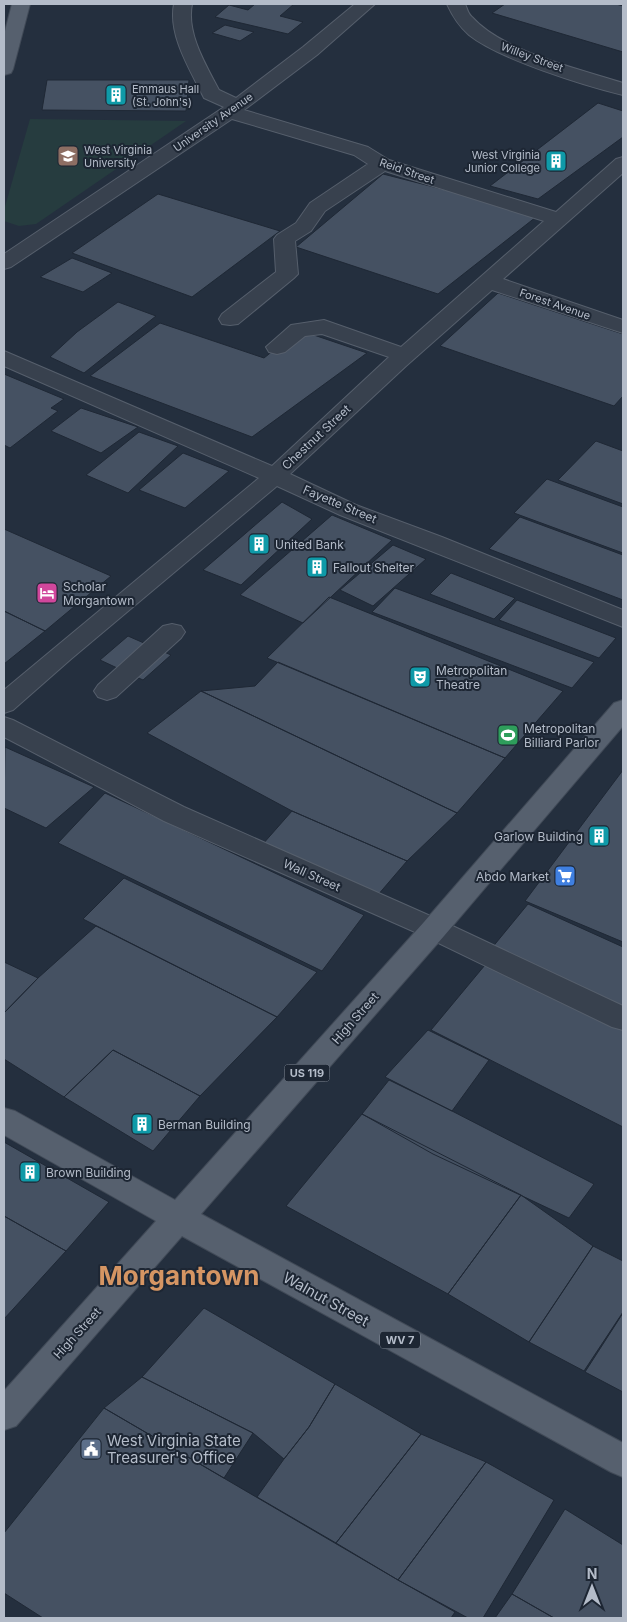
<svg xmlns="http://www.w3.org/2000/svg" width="627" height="1622" font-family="Inter,sans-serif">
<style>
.green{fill:#263c3f}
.building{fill:#455162;stroke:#1f2835}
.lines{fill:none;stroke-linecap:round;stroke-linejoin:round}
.minor-casing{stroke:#565f6c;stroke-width:2}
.major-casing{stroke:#414a57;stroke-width:2}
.minor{fill:#38414e;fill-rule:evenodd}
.major{fill:#56606e;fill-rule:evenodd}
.labels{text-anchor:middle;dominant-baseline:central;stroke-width:4;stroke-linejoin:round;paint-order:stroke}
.far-street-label{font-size:11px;fill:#b4bcc9;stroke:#1d2633}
.far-poi-label{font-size:11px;fill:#b4bcc9;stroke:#1d2633;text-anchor:start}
.shield{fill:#1d2633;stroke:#878f9c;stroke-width:1}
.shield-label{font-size:11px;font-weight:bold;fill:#b4bcc9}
.street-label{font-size:12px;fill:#b4bcc9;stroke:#1d2633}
.poi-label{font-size:12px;fill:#b4bcc9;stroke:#1d2633;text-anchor:start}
.near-street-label{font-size:15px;fill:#b4bcc9;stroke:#1d2633}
.near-poi-label{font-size:15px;fill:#b4bcc9;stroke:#1d2633;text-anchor:start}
.near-town-label{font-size:26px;font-weight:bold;fill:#d59563;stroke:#1d2633}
</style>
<rect width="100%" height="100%" fill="#242f3e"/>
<path class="green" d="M30,119L186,121L36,224L19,226L4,221V210Z"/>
<path class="building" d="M255,4H294L280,16L303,22L288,34L215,17L229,5L248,10Z
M505,4H616L623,6V52L492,13Z
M225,25L254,32L240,41L212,33Z
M47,80H189L186,111L42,110Z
M598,103L623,111V137L538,199L490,186Z
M383,174L477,198L536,217L438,294L296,247Z
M158,194L280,231L192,297L72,253Z
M72,258L112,273L83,292L40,277Z
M498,293L623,334V396L614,406L440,346Z
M118,302L156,316L84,373L50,357L77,332Z
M160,323L264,358L299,330L367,353L252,437L90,376Z
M4,374L64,399L51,408L58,411L10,448L4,445Z
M81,408L138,427L101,453L51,431Z
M139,432L178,446L128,493L86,475Z
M596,441L623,451V504L558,480Z
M183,453L229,471L185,508L139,490Z
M547,479L623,507V553L514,513Z
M282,502L312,519L241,585L203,570Z
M332,515L392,540L303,623L240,595Z
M520,517L623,555V600L489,549Z
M4,529L111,576L45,631L4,611Z
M393,545L426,559L373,606L340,590Z
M451,573L515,598L494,619L430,594Z
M395,588L594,662L572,688L372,612Z
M329,597L563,691L505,758L267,658Z
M517,600L616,638L599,658L499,620Z
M4,611L45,631L4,664Z
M128,636L171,655L143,680L100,660Z
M278,662L505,758L457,813L201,691L255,686Z
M201,691L457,813L407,861L292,811L147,733Z
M5,747L94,787L46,828L4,808Z
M623,770V942L525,901Z
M105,793L364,915L322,971L58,843Z
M292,811L407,861L377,896L262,845Z
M124,878L317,972L277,1017L83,919Z
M528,904L623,947V1013L491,949Z
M96,926L277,1017L200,1096L113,1050L64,1097L4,1059V1013L38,978Z
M4,962L38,978L4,1013Z
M485,965L623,1029V1127L431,1030Z
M428,1030L489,1060L452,1111L385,1077Z
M113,1050L200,1096L153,1151L64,1097Z
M389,1080L452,1111L594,1184L569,1218L433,1154L362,1114Z
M362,1114L521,1195L448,1294L286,1206Z
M4,1142L109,1202L66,1251L4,1216Z
M521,1195L593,1246L529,1342L448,1294Z
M4,1216L66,1251L4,1319Z
M593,1246L623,1261V1312L584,1371L529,1342Z
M204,1308L335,1384L309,1427L284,1459L253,1433L142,1377Z
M623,1313V1392L585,1372Z
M142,1377L253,1433L224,1478L104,1408Z
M335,1384L421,1434L336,1543L257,1497L284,1459L309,1427Z
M104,1408L398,1580L455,1612L451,1618H43L4,1593V1533Z
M421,1434L486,1462L398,1580L336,1543Z
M486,1462L554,1500L483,1618H468L398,1580Z
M565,1509L623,1545V1618H554L512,1594Z
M512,1594L554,1618H495Z"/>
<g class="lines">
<g class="minor-casing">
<path id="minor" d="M174,4H192C186,33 206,65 219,90L236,98L303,47L355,4H375L317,55L244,110L368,147L389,160L556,212L616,159L623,157V173L503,279L623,320V333L492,290L406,366L290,474L356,505L442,537L623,610V627L340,515L277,486L71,659L13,710L4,713V690L259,478L4,366V351L272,466L389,357L322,334L305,336L285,352L277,354L269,352L266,347L291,325L324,320L401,347L544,221L385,171L325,211L311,231L295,241L298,274L294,278L238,324L230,325L222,324L219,319L222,314L276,272L274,239L277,235L296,223L310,203L368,164L354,155L232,119L11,267L4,269V254L224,107L204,98L202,94C189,68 168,34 174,4Z
M447,4H465C467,8 468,14 472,17C503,52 580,69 623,83V95C585,86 499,59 469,35C459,26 453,17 447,4Z
M172,624L181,626L185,632L181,638L116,697L107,700L98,697L94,691L98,685L163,626Z
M4,717L13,720L184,807L444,922L623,1006V1030L612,1027L424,936L164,821L4,737Z"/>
</g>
<g class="major-casing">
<path id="major" d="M12,4H30L13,69L11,73L4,75V35Z
M623,700V726L444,936L201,1214L623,1443V1477L611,1472L182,1236L16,1426L4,1430V1391L156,1221L4,1135V1108L15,1111L175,1200L424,922L614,703Z"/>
</g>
<use href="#minor" class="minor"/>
<use href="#major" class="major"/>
</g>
<defs>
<g id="building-square" transform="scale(1.125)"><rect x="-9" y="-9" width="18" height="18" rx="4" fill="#0f9aa8" stroke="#1d2633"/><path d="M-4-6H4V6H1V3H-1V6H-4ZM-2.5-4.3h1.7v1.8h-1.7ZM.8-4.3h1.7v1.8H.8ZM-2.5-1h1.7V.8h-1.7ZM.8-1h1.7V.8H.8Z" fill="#fff"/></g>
<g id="university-square" transform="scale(1.125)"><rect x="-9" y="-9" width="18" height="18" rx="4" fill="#8d6e63" stroke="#1d2633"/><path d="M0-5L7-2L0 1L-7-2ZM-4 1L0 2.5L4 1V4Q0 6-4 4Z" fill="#fff"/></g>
<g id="hotel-square" transform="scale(1.125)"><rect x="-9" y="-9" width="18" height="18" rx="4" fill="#d1479c" stroke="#1d2633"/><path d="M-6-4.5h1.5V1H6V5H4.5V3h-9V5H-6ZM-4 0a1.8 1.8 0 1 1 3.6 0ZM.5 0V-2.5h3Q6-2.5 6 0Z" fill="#fff"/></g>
<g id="theatre-square" transform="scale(1.125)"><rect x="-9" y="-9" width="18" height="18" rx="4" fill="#0f9aa8" stroke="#1d2633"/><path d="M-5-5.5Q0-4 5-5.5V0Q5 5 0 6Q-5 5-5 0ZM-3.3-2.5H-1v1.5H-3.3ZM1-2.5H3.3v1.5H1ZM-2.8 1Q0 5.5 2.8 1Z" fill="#fff"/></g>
<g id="stadium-square" transform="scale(1.125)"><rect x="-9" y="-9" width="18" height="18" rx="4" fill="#2e9e5b" stroke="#1d2633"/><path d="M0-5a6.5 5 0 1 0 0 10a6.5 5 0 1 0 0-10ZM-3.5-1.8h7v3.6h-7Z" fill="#fff"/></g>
<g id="supermarket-square" transform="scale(1.125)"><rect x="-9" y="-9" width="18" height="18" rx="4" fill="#3f7fe0" stroke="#1d2633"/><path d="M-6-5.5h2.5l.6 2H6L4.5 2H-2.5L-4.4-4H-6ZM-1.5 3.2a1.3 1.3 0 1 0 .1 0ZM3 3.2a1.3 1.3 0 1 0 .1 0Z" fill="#fff"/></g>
<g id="civic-square" transform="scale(1.125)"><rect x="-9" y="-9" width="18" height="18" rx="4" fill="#5c6f8a" stroke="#1d2633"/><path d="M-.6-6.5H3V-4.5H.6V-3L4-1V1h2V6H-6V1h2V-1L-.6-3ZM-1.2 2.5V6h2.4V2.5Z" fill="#fff"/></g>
</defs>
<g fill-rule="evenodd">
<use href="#building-square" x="116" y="95"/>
<use href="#university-square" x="68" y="156"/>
<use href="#building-square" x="556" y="161"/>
<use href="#building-square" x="259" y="544"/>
<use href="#building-square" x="317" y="567"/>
<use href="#hotel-square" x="47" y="593"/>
<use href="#theatre-square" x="420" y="677"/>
<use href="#stadium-square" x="508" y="735"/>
<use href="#building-square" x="599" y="836"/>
<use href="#supermarket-square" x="565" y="876"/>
<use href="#building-square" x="142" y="1124"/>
<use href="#building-square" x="30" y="1172"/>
<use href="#civic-square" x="91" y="1449"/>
</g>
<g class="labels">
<g class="far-street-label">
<text transform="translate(532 57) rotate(20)">Willey Street</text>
<text transform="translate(213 122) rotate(-35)">University Avenue</text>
<text transform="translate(407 171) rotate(19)">Reid Street</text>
<text transform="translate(555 304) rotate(19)">Forest Avenue</text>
</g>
<g class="far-poi-label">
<text x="132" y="89">Emmaus Hall<tspan x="132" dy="13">(St. John's)</tspan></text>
<text x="84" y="150">West Virginia<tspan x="84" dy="13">University</tspan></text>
<text x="540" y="155" text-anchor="end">West Virginia<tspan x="540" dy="13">Junior College</tspan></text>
</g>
<g class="shield">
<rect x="284.5" y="1064.5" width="45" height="17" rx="4"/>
<rect x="380" y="1331.5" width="40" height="17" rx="4"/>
</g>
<g class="shield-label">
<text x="307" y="1073">US 119</text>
<text x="400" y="1340">WV 7</text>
</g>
<g class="street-label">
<text transform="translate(316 437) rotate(-43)">Chestnut Street</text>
<text transform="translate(340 504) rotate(23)">Fayette Street</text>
<text transform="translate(312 875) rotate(24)">Wall Street</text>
<text transform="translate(355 1018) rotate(-49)">High Street</text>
<text transform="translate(77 1333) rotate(-48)">High Street</text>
</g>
<g class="poi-label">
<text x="275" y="544">United Bank</text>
<text x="333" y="567">Fallout Shelter</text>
<text x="63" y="586">Scholar<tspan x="63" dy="14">Morgantown</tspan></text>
<text x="436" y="670">Metropolitan<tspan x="436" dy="14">Theatre</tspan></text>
<text x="524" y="728">Metropolitan<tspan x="524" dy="14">Billiard Parlor</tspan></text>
<text x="583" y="836" text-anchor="end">Garlow Building</text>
<text x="549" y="876" text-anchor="end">Abdo Market</text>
<text x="158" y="1124">Berman Building</text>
<text x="46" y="1172">Brown Building</text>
</g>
<g class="near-street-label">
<text transform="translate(326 1299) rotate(29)">Walnut Street</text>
</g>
<g class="near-poi-label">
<text x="107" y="1440">West Virginia State<tspan x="107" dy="17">Treasurer's Office</tspan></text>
</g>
<g class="near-town-label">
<text x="179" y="1275">Morgantown</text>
</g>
</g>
<rect width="627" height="1622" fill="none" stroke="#b4bcc9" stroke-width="10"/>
<g transform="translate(592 1587)" stroke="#1d2633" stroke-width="4" paint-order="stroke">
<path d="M0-4L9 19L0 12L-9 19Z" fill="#b4bcc9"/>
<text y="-8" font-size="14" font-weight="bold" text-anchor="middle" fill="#b4bcc9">N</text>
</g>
</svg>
